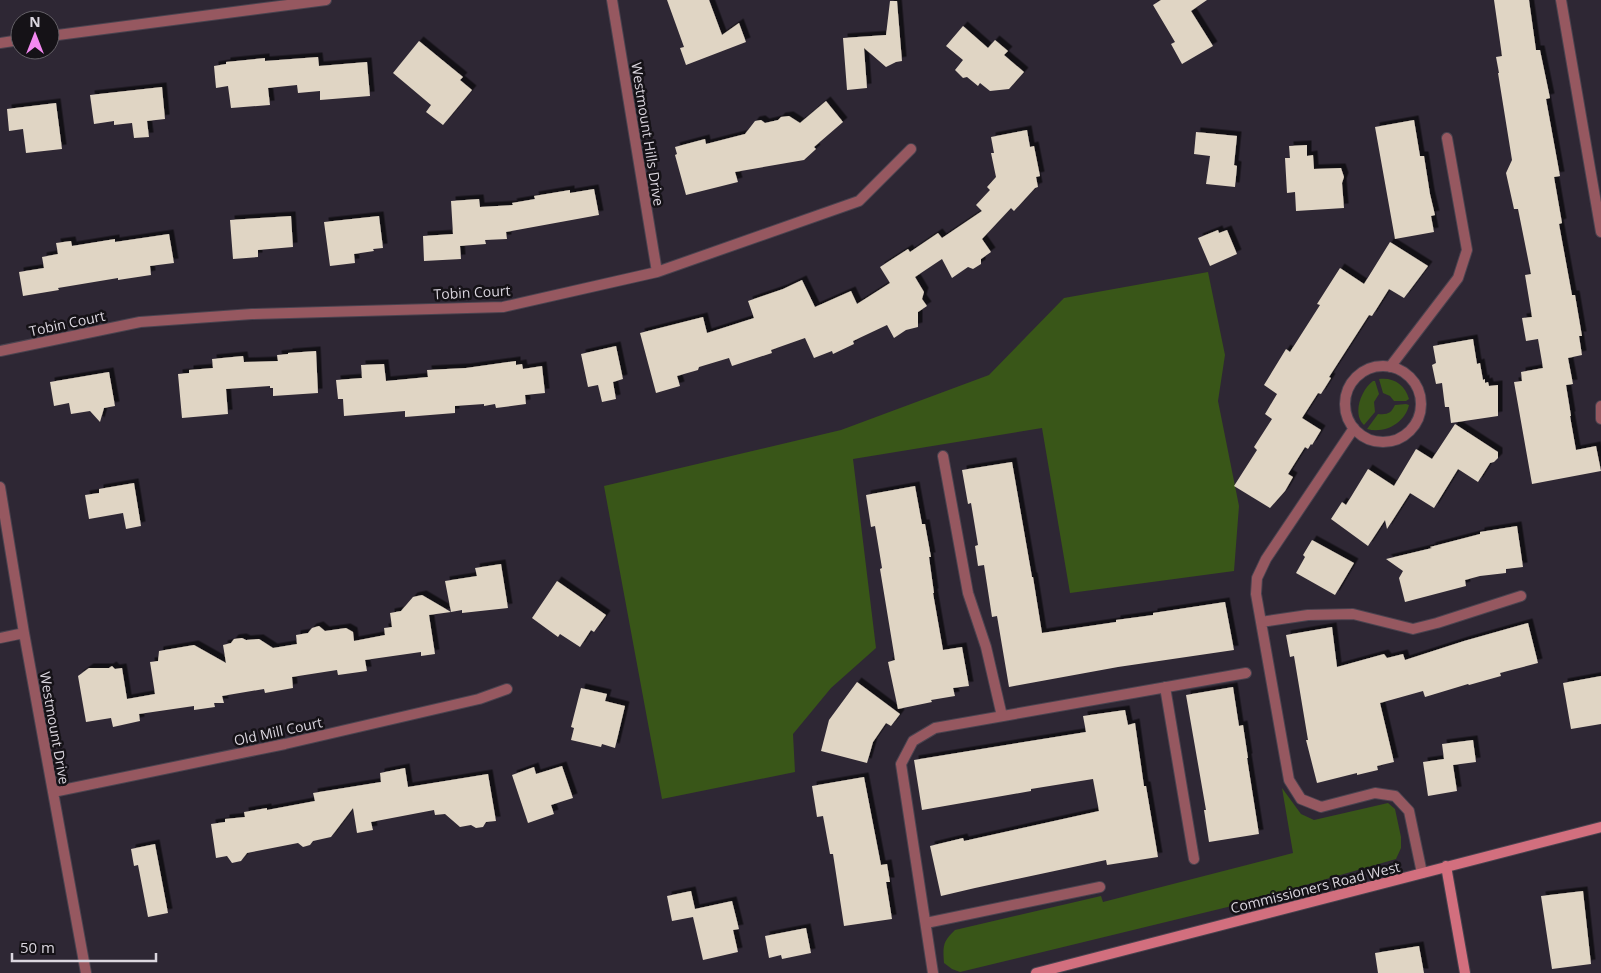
<svg xmlns="http://www.w3.org/2000/svg" width="1601" height="973" font-family="'Open Sans',sans-serif">
<style>
.green{fill:#395618}
.building{fill:#e0d5c4;filter:url(#shadow)}
.lines{fill:none;stroke-linecap:round;stroke-linejoin:round}
.street-casing{stroke:#4a434f;stroke-width:12}
.secondary-casing{stroke:#4a434f;stroke-width:12}
.street{stroke:#965860;stroke-width:10}
.secondary{stroke:#d26f7e;stroke-width:10}
.labels{text-anchor:middle;dominant-baseline:central;stroke-width:5;stroke-linejoin:round;paint-order:stroke}
.street-label{font-size:14px;fill:#dbd6df;stroke:#151217}
</style>
<defs>
<filter id="shadow"><feDropShadow dx="4.5" dy="-4.5" stdDeviation="0" flood-color="#0009"/></filter>
</defs>
<rect width="100%" height="100%" fill="#2e2734"/>
<path class="green" d="M1208,272L1225,355L1218,401L1239,506L1234,571L1070,593L1042,428L853,459L876,648L831,688L793,734L795,772L662,799L604,486L841,430L989,375L1064,298Z
M1379,379C1394,377 1405,385 1409,399L1406,401H1394L1390,396L1383,393Z
M1373,381H1375L1379,394L1374,402L1375,412L1364,425C1352,414 1361,390 1373,381Z
M1406,404L1409,405C1405,423 1385,434 1367,429L1378,414C1388,415 1391,413 1395,405Z
M1282,788L1301,814L1314,820L1388,803L1395,809L1401,837V848L1396,859L1240,904L960,972L952,969L944,963C943,947 942,942 955,930L1101,896L1103,902L1293,853Z"/>
<path class="building" d="M667,0H709L722,35L739,23L746,42L686,65L680,48L684,47Z
M1161,0H1207L1191,11L1213,46L1182,64L1171,44L1175,42L1153,5Z
M1494,0H1529L1536,50H1540L1550,98L1546,99L1560,176L1554,177L1562,223L1559,224L1572,295H1575L1582,336H1579L1582,355L1568,358L1573,384L1566,385L1571,416H1570L1576,450L1596,446L1601,471L1532,484L1514,382L1522,381L1521,372L1543,368L1538,339L1526,341L1522,318L1532,317L1525,275L1531,274L1518,209H1514L1506,173L1512,160L1498,73H1499L1496,57L1502,56Z
M890,1H897L902,61L896,62L886,67L864,48L867,88L847,90L843,38L886,35Z
M963,26L988,48L995,40L1008,51L1004,55L1024,72L1009,89L990,91L980,83L978,86L967,77L963,78L955,70L963,60L946,46Z
M419,41L463,77L460,80L472,90L443,125L426,112L431,105L393,73Z
M318,57L319,66L367,62L370,96L320,100V91L298,93L297,85L268,88L270,105L231,108L228,86L216,88L214,66L226,64V62L265,58V61Z
M162,87L165,119L147,121L149,137L134,138L132,123L114,125V121L94,124L90,95Z
M826,101L843,122L814,147L816,149L804,160L735,172L738,182L686,195L675,155L677,154L675,147L705,139L706,144L745,134L755,121L761,120L765,123L778,120L781,117L789,116L800,123Z
M56,103L62,149L26,153L23,129L9,131L7,109Z
M1414,120L1420,156H1424L1430,194L1435,215L1431,216L1434,232L1395,239L1375,127Z
M1027,130L1030,147L1034,146L1040,176L1036,177L1038,187L1035,188L1014,211L1011,208L982,239L991,252L981,259V264L973,269L968,267L952,278L942,259L915,277L924,292L922,299L927,306L918,312V327L906,330L894,338L887,325L853,341L854,344L833,354L832,351L814,358L805,338L771,350L772,353L732,366L729,358L699,367L698,370L677,376L680,386L656,393L640,333L703,317L707,333L754,318L748,301L783,289L802,280L815,307L851,291L857,304L890,283L880,267L908,249L910,252L938,233L942,238L982,211L976,205L990,190L987,187L996,177L991,153H994L991,137Z
M1196,132L1237,136L1234,165L1237,166L1235,187L1206,184L1210,156L1194,154Z
M1307,145V156L1313,155L1314,169L1341,168L1344,177L1342,183L1344,208L1296,211L1295,192L1287,193L1285,158H1290L1289,146Z
M594,189L599,215L506,232L507,239L485,240L486,244L460,246L461,259L424,261L423,236L453,234L451,201L479,199L480,207L513,205L512,203L535,199L534,196L570,190V193Z
M291,216L293,247L258,250V257L233,259L230,220Z
M379,216L383,248L373,249L374,251L354,254L355,263L330,266L324,222Z
M1218,230L1219,233L1227,230L1237,254L1210,266L1198,238Z
M169,234L174,263L150,266L151,275L118,280V278L58,288L59,290L23,296L19,272L44,268L42,257L58,254L56,243L71,241L72,246L115,239V242Z
M1390,242L1428,266L1404,298L1389,289L1372,316L1369,315L1329,377L1331,378L1321,394L1318,393L1302,418L1321,430L1312,445L1311,444L1308,449L1305,447L1288,474L1293,477L1285,491L1270,508L1234,486L1257,450L1254,447L1272,419L1265,414L1277,394L1264,385L1286,349L1290,352L1320,305L1317,304L1340,268L1364,284Z
M1473,339L1477,364L1480,363L1483,380L1485,379V383L1488,382L1489,386L1498,385V416L1451,423L1449,407H1445L1442,383L1436,384L1432,365L1436,363L1433,346Z
M616,346L623,379L613,382L616,399L602,402L598,385L588,387L581,354Z
M316,351L318,393L273,396V388H270V386L226,389L228,414L182,418L178,374L189,373V370L213,368L212,359L243,356L244,362L278,361L277,355L288,354V353Z
M516,361V365L522,364L523,369L542,366L545,393L525,395L526,404L496,408L495,404L484,406V404L455,406V413L405,417V411L344,416L343,399H338L336,380L362,378L361,365L384,364L386,381L428,377L427,370L466,368Z
M109,372L115,406L104,408L100,422L90,411L71,414L69,403L54,406L50,382Z
M1455,424L1498,452V458L1494,462L1490,463L1478,482L1458,469L1434,508L1410,493L1387,529L1385,520L1368,546L1331,519L1342,502L1346,505L1368,469L1394,486L1416,449L1432,459Z
M1012,462L1032,577H1033L1042,633L1116,622V620L1153,615V613L1225,602L1234,650L1118,667L1009,687L997,616L992,617L984,565L978,566L975,546L978,545L971,503L968,504L962,470Z
M134,483L141,526L126,529L123,513L89,519L85,495L99,493V489Z
M915,486L922,524H925L931,557H929L934,593H933L943,650L962,647L969,686L953,688L955,696L931,700L932,702L898,709L888,662L895,660L880,569L882,568L875,526L871,527L866,495Z
M1517,526L1523,567L1506,569V573L1480,576L1465,580L1466,586L1405,602L1399,578L1403,571L1386,559L1432,548L1430,547L1480,534V532Z
M1312,540L1354,563L1335,595L1296,573L1305,557L1303,555Z
M501,564L508,608L462,613V610L451,612L445,581L477,576L475,568Z
M557,581L606,615L594,632L591,630L580,647L560,634L558,637L532,618Z
M422,595L451,612L429,615L435,654L421,656V652L365,660L367,671L338,675L337,670L292,677L293,688L265,693L264,689L222,696L224,703H214L215,707L194,710V706L139,714L140,721L113,727L111,718L86,722L78,676L89,668H109L112,666L115,669L122,668L127,699L155,694L150,662L158,661L159,651L194,645L226,663L223,645L231,643L234,639L242,638L246,640L259,639L273,648L297,644L296,635L308,633L312,628L319,626L325,631L346,628L353,632L354,641L385,635L384,628L392,627L390,613L401,611L413,597Z
M1528,623L1538,663L1500,673L1501,676L1469,685L1468,684L1425,697L1423,691L1380,703L1394,762L1377,766L1378,770L1357,775V773L1317,783L1306,740H1308L1294,656L1290,657L1286,635L1332,627L1337,667L1384,654L1387,658L1403,654L1405,660L1464,641Z
M1601,676V724L1571,729L1563,683Z
M857,682L900,714L891,726L886,723L873,742L867,763L821,751L829,720Z
M1233,687L1239,726L1243,725L1248,758H1247L1259,834L1209,842L1204,810H1206L1186,695Z
M581,688L607,694L605,701L625,706L615,748L602,744L601,747L571,740L574,728L571,727Z
M1125,710L1128,725L1135,723L1144,786H1146L1158,857L1107,865L1106,860L975,888L941,896L930,846L963,838L964,841L1099,811L1093,779L1031,789V791L922,810L914,760L1086,732L1083,716Z
M1473,740L1476,762L1453,765L1457,791L1428,796L1423,762L1444,759L1442,744Z
M562,766L573,798L551,805L554,814L528,823L512,775L534,767L536,774Z
M405,768L408,787L488,774L496,821L486,822L483,827L476,828L471,825L460,827L445,814L435,815L434,810L371,822L373,830L357,833L353,808L331,837L313,841L310,845L303,847L298,843L247,853L241,861L232,863L227,856L216,858L211,824L225,822V819L245,817L244,812L267,808V810L315,801L313,793L381,782L380,773Z
M864,777L881,865L887,864L890,882H886L892,919L844,926L833,854H830L823,816L817,817L812,786Z
M155,844L168,913L148,917L138,865L134,866L131,849Z
M691,891L695,909L732,901L739,929L733,930L738,952L703,960L693,917L672,921L667,896Z
M1583,891L1591,964L1552,969L1541,896Z
M806,928L811,953L782,959L781,955L769,958L765,936Z
M1419,946L1424,973H1378L1375,953Z"/>
<g class="lines">
<g class="street-casing">
<path id="street" d="M612,0L657,272
M1561,0L1601,232
M50,36L326,0
M0,43L20,40
M0,351L140,322L252,314L503,307L657,272L859,201L911,149
M1345 404a38 38 0 1 1 76 0a38 38 0 1 1-76 0Z
M1390,367L1458,278L1467,250L1447,138
M1601,406V419
M1354,428L1266,559L1257,578L1256,594L1289,780L1301,799L1321,807L1375,793L1395,796L1409,811L1422,873
M943,456L968,593L986,647L1002,716
M0,487L24,633L86,973
M1261,622L1308,615L1353,614L1413,629L1437,623L1521,596
M0,638L24,633
M1165,687L1194,859
M53,792L285,744L479,699L507,689
M926,923L1100,887
M933,973L901,764L913,741L935,728L1246,673"/>
</g>
<g class="secondary-casing">
<path id="secondary" d="M1446,866L1465,973
M1036,973L1601,827"/>
</g>
<use href="#street" class="street"/>
<use href="#secondary" class="secondary"/>
</g>
<g class="labels">
<g class="street-label">
<text transform="translate(648 134) rotate(81)">Westmount Hills Drive</text>
<text transform="translate(472 292) rotate(-3)">Tobin Court</text>
<text transform="translate(67 323) rotate(-12)">Tobin Court</text>
<text transform="translate(55 728) rotate(80)">Westmount Drive</text>
<text transform="translate(278 731) rotate(-12)">Old Mill Court</text>
<text transform="translate(1315 887) rotate(-14)">Commissioners Road West</text>
</g>
</g>
<g transform="translate(35 35)"><circle r="24" fill="#151217" stroke="#646067"/>
<path d="M0-4L9 19L0 12L-9 19Z" fill="#f489f1"/>
<text y="-8" font-size="14" font-weight="bold" text-anchor="middle" fill="#dbd6df">N</text>
</g>
<path d="M12 953v8h144v-8" fill="none" stroke="#dbd6df" stroke-width="2.5"/>
<text x="20" y="953" font-size="15" fill="#dbd6df" stroke="#151217" stroke-width="4" paint-order="stroke">50 m</text>
</svg>
